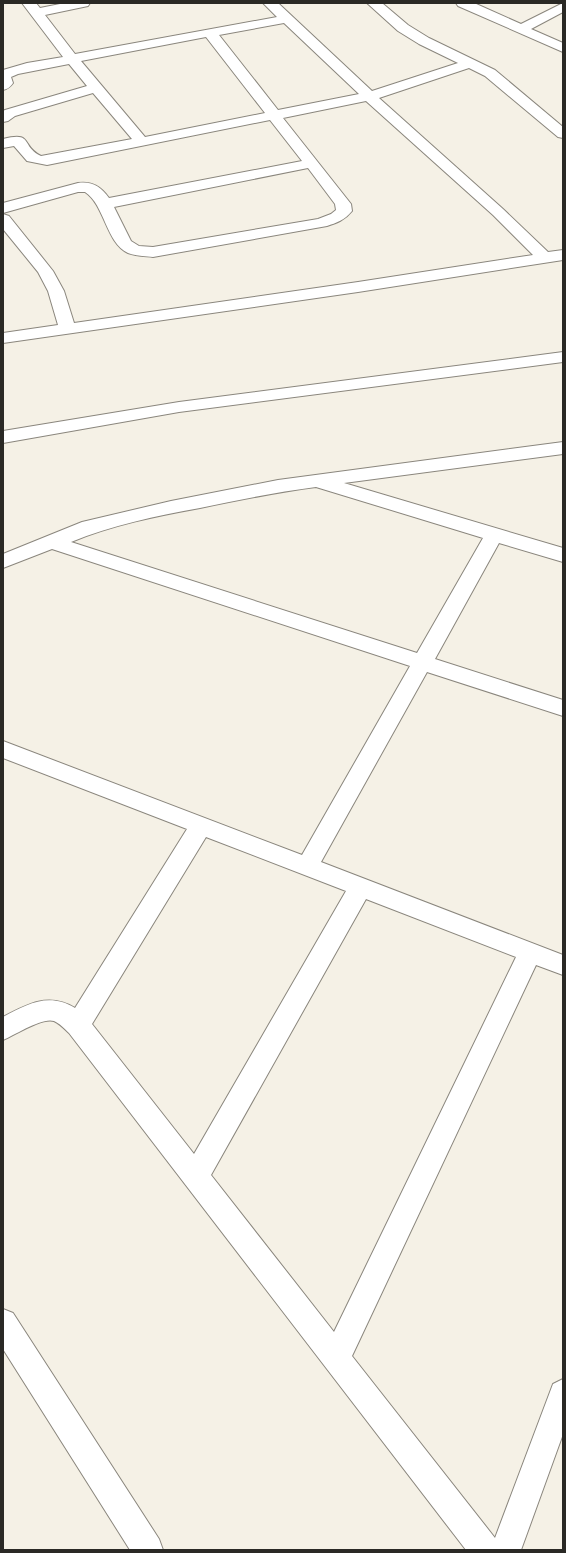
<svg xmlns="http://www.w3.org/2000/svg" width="566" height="1553" font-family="Roboto,sans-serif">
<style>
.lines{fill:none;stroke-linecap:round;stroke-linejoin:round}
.minor-casing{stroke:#8a867d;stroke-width:2}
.minor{fill:#fff;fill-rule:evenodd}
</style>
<rect width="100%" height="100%" fill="#f5f1e6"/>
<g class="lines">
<g class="minor-casing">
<path id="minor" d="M22,3H36L40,8L65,3H90L88,6L45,15L75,54L277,17L263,3H278L372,91L458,63L419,44L398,31L367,3H382L408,25L429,38L495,70L563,127V138L558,137L485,76L469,68L379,98L503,209L548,252L563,250V260L358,292L3,343V333L58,325L48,291L38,272L3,229V214L9,216L53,271L64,291L74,323L358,282L533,255L493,215L366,101L283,118L351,204L352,211C345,220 336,223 327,226L153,257C145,256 136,256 128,253C106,243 105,205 85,192H78L3,213V203L78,183C92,181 101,187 109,198L302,161L270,120L47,165L27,161L14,146L3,148V139C34,131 20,146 41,156L132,139L93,93L15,116L8,121L3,122V111L5,110L87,86L69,64L18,74L11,77L13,83C10,87 8,89 3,90V70L27,63L63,57ZM284,23L359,94L278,110L219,35ZM206,37L265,113L145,137L81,61ZM308,168L335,204L336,210L331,214L318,219L153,247L139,246L131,241L114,207Z
M456,3H474L521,24L563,3V12L531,29L563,43V52L458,6Z
M563,352V362L179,412L3,443V431L179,402Z
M563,442V454L344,483L563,548V562L499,543L435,659L563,700V716L427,672L321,862L563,955V975L536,965L352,1356L495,1538L553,1384L563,1379V1434L521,1550H466L69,1033C65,1029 59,1023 54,1021C42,1017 15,1035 3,1040V1017C27,1004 49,992 75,1008L187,829L3,758V741L302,855L410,666L52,549L3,568V554L82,522L171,501L278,480ZM316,487L483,538L417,653L71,542C112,525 156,516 200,508C238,500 277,492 316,487ZM206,837L346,891L194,1154L92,1024ZM366,899L516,957L334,1332L211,1175Z
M3,1309L13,1313L159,1539L163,1550H130L3,1349Z"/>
</g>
<use href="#minor" class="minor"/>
</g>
<rect width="566" height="1553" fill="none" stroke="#2a2925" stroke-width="8"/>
</svg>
